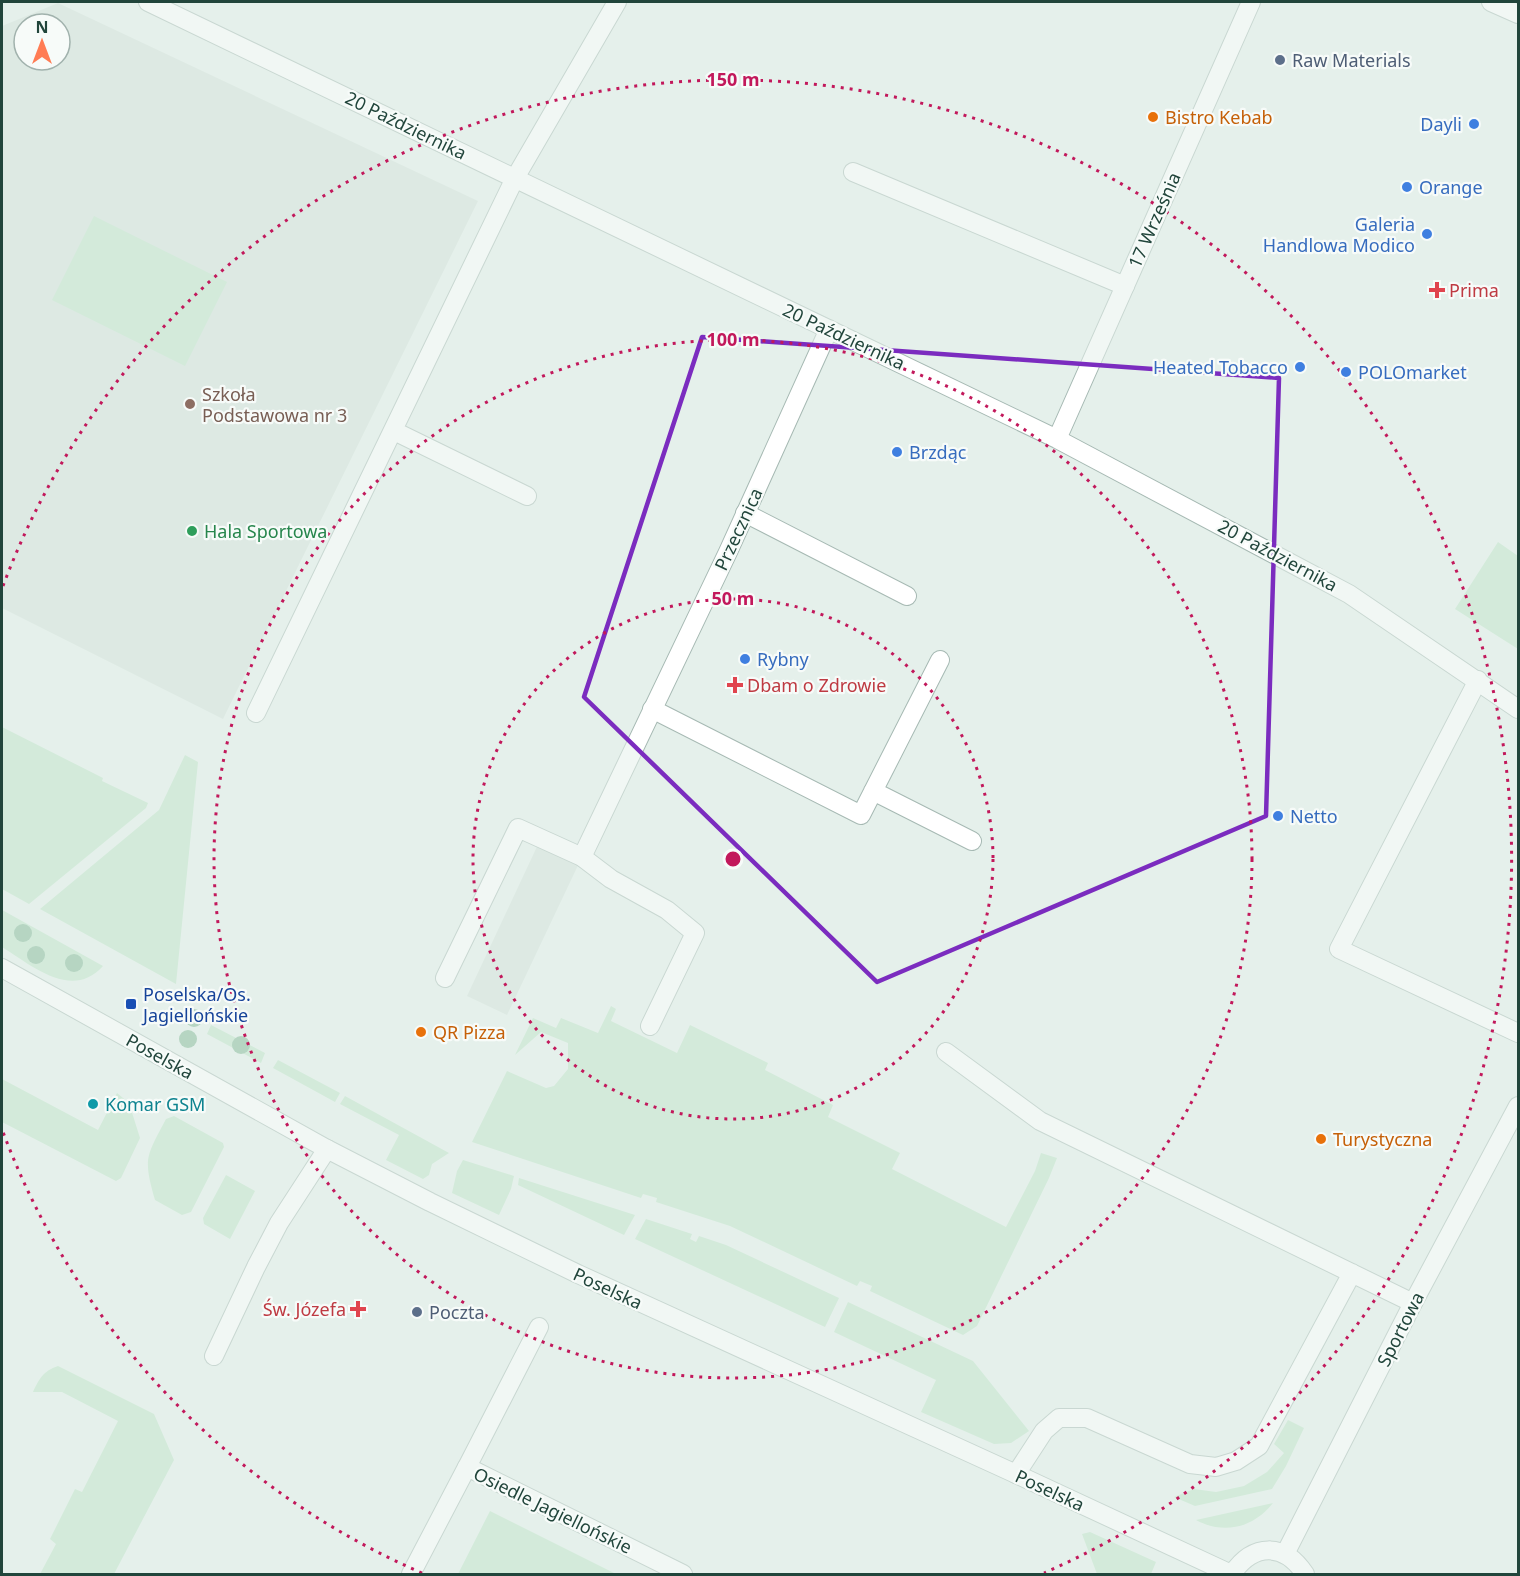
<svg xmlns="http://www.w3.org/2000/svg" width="1520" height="1576" font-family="'Noto Sans',sans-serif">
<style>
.built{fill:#d3e1da;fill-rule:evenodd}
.green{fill:#bce3c6}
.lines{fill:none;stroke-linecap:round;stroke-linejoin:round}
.service-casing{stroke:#a6b9b3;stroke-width:20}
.minor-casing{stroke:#a6b9b3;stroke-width:20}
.tertiary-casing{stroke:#a6b9b3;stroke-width:20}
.service{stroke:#fff;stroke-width:18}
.minor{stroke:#fff;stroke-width:18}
.tertiary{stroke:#fff;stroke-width:18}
.tree{fill:#7cb391}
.marked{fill:none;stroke:#7b2cbf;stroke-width:4.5;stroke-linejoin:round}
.ring{fill:none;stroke:#c2185b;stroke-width:3;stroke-dasharray:3 6}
.service-dot{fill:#5c6f8a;stroke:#f7fbf9;stroke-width:2}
.food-dot{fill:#e8710a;stroke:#f7fbf9;stroke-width:2}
.shop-dot{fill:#3f7fe0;stroke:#f7fbf9;stroke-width:2}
.health-dot{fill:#e0444e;stroke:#f7fbf9;stroke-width:2}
.education-dot{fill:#8d6e63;stroke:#f7fbf9;stroke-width:2}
.leisure-dot{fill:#2e9e5b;stroke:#f7fbf9;stroke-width:2}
.transit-dot{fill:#1a4fb4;stroke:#f7fbf9;stroke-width:2}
.culture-dot{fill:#0f9aa8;stroke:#f7fbf9;stroke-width:2}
.labels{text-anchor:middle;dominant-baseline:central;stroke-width:4.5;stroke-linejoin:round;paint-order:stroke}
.service-label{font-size:18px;fill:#4e5e75;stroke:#f7fbf9;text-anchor:start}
.food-label{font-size:18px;fill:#c56008;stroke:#f7fbf9;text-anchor:start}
.shop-label{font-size:18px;fill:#366cbe;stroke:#f7fbf9;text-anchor:start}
.street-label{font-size:18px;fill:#21453b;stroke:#f7fbf9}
.health-label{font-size:18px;fill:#be3a42;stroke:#f7fbf9;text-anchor:start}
.education-label{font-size:18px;fill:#785e54;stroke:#f7fbf9;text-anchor:start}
.leisure-label{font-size:18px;fill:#27864d;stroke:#f7fbf9;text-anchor:start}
.transit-label{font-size:18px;fill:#164399;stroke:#f7fbf9;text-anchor:start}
.culture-label{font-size:18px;fill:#0d838f;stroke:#f7fbf9;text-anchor:start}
.centre{fill:#c2185b;stroke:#f7fbf9;stroke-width:3}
.ring-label{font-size:18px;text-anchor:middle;font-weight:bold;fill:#c2185b;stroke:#f7fbf9;stroke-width:4.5;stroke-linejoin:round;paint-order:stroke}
</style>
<rect width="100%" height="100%" fill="#e5f0eb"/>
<path class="built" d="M58,3L478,201L223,719L2,608V26ZM24,24H60V60H24Z
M541,838L582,857L507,1015L467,996Z"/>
<path class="green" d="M94,216L227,282L185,366L52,300Z
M1498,542L1518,556V649L1455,609Z
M2,727L103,778L102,781L148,803L146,808L29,904L2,889Z
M185,755L198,762L176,984L40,909L159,810Z
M2,910L4,911L103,966C72,1001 31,965 2,947Z
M611,1006L616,1009L611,1021L677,1053L690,1025L768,1063L765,1070L833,1105L828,1117L900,1153L892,1169L1006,1227L1035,1171L1041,1153L1057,1158L1049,1178L977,1326L963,1335L870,1291L872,1286L860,1281L857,1286L730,1226L656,1202L657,1198L643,1194L641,1198L472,1142L507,1071L546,1088L554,1086L568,1069V1043L541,1032L515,1055L533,1018L556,1028L561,1018L598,1033Z
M211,1025L265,1053L261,1063L207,1034Z
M278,1060L340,1093L335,1102L273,1068Z
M2,1079L98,1130L117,1093L129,1103L140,1138L121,1178L116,1181L2,1122Z
M345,1096L449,1153L432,1164L429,1175L423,1179L386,1160L399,1135L340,1104Z
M174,1116L223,1143L224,1147L191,1212L182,1215L155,1200C143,1158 146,1157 166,1119Z
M463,1160L514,1176L511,1189L499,1215L452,1193L457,1171Z
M226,1175L255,1191L230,1239L204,1224L203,1218Z
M519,1178L635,1215L624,1235L518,1185Z
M646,1219L692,1234L690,1239L696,1242L699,1236L726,1245L839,1298L825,1327L635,1239Z
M848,1302L973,1361L1029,1431L1011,1443L994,1444L921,1412L936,1380L834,1332Z
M58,1366L154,1414L174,1460L114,1574H40L56,1544L50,1539L75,1489L82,1492L118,1421L62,1392H33C39,1379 43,1371 58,1366Z
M1288,1420L1304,1428L1286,1466L1272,1489L1195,1506L1174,1497L1194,1489L1216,1492L1244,1486L1267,1472L1284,1453L1274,1444Z
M1273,1503C1253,1528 1224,1535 1196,1520Z
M490,1511L616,1574H458Z
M1090,1532L1156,1562L1151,1574H1097L1082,1534Z"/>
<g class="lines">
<g class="service-casing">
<path id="service" d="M853,172L1125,286
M394,431L527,496
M745,513L907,596
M1478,680L1339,949L1518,1033
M652,709L861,815L940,660
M256,713L515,178L617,2
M873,791L972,841
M445,978L518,828L582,857L611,879L667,910L695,933L650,1026
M946,1052L1040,1121L1413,1303
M214,1356L256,1267L279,1223L327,1149
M467,1467L539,1327
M1016,1474L1044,1431L1059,1418H1087L1190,1464L1216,1467L1236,1461L1259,1446L1352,1273"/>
</g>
<g class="minor-casing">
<path id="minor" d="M148,2L1057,439L1349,594L1518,709
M1491,2L1518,14
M1057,439L1251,2
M582,857L728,552L829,329
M1285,1554L1413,1303L1518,1106
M411,1574L467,1467L683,1574"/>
</g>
<g class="tertiary-casing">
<path id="tertiary" d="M2,968L327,1149L430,1202L578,1274L1016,1474L1231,1574
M1232,1574C1253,1543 1284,1542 1305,1574"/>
</g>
<use href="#service" class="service"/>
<use href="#minor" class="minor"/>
<use href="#tertiary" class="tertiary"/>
</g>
<g class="tree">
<circle cx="23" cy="933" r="9"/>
<circle cx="36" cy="955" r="9"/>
<circle cx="74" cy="963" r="9"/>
<circle cx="194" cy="1018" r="9"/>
<circle cx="188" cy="1039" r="9"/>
<circle cx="241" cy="1045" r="9"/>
</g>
<path d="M0 0H1520V1576H0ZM702,337L1279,378L1266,816L877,982L584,697Z" fill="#e5f0eb" fill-opacity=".55" fill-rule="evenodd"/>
<path class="marked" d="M702,337L1279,378L1266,816L877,982L584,697Z"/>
<g class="ring">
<circle cx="733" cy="859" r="260"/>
<circle cx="733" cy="859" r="519"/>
<path d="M422 1573A779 779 0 0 1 3 1132M3 586A779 779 0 1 1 1044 1573"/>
</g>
<g class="service-dot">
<circle cx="1280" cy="60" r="6"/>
<circle cx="417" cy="1312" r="6"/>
</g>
<g class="food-dot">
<circle cx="1153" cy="117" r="6"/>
<circle cx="421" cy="1032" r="6"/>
<circle cx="1321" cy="1139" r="6"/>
</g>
<g class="shop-dot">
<circle cx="1474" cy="124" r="6"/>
<circle cx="1407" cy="187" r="6"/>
<circle cx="1427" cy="234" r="6"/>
<circle cx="1300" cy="367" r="6"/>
<circle cx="1346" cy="372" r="6"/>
<circle cx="897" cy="452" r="6"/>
<circle cx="745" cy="659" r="6"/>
<circle cx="1278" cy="816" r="6"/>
</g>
<g class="health-dot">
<path d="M1434 281h6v6h6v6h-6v6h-6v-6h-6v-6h6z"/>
<path d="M732 676h6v6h6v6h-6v6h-6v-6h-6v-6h6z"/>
<path d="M355 1300h6v6h6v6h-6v6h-6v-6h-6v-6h6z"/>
</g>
<circle class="education-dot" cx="190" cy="404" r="6"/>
<circle class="leisure-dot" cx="192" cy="531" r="6"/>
<rect class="transit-dot" x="125" y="998" width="12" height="12" rx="3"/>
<circle class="culture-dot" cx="93" cy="1104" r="6"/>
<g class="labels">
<g class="service-label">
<text x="1292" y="60">Raw Materials</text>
<text x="429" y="1312">Poczta</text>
</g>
<g class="food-label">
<text x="1165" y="117">Bistro Kebab</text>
<text x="433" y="1032">QR Pizza</text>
<text x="1333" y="1139">Turystyczna</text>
</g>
<g class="shop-label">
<text x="1462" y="124" text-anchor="end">Dayli</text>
<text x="1419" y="187">Orange</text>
<text x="1415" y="224" text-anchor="end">Galeria<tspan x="1415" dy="21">Handlowa Modico</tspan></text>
<text x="1288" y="367" text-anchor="end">Heated Tobacco</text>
<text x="1358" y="372">POLOmarket</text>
<text x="909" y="452">Brzdąc</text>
<text x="757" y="659">Rybny</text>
<text x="1290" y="816">Netto</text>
</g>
<g class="street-label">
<text transform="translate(406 125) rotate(26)">20 Października</text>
<text transform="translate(1154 220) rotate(-66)">17 Września</text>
<text transform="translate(844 336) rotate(25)">20 Października</text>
<text transform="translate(738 529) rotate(-65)">Przecznica</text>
<text transform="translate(1278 555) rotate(28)">20 Października</text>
<text transform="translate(160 1056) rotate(29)">Poselska</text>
<text transform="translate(608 1288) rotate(25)">Poselska</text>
<text transform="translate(1400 1329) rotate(-63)">Sportowa</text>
<text transform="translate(1050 1490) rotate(25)">Poselska</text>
<text transform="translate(553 1510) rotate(26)">Osiedle Jagiellońskie</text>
</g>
<g class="health-label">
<text x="1449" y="290">Prima</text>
<text x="747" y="685">Dbam o Zdrowie</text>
<text x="346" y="1309" text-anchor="end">Św. Józefa</text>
</g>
<g class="education-label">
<text x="202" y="394">Szkoła<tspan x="202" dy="21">Podstawowa nr 3</tspan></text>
</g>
<g class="leisure-label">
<text x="204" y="531">Hala Sportowa</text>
</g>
<g class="transit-label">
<text x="143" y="994">Poselska/Os.<tspan x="143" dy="21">Jagiellońskie</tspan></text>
</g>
<g class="culture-label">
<text x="105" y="1104">Komar GSM</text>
</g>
</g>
<circle cx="733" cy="859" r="9" class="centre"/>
<g class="ring-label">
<text x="733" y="86">150 m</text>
<text x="733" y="346">100 m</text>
<text x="733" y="605">50 m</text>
</g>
<rect width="1520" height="1576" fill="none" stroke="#21453b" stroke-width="6"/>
<g transform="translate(42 42)"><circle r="28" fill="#f7fbf9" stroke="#a1b2ad" stroke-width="1.5"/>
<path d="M0-4.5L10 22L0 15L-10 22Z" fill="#ff7c54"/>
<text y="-9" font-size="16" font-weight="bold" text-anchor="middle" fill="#21453b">N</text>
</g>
</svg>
